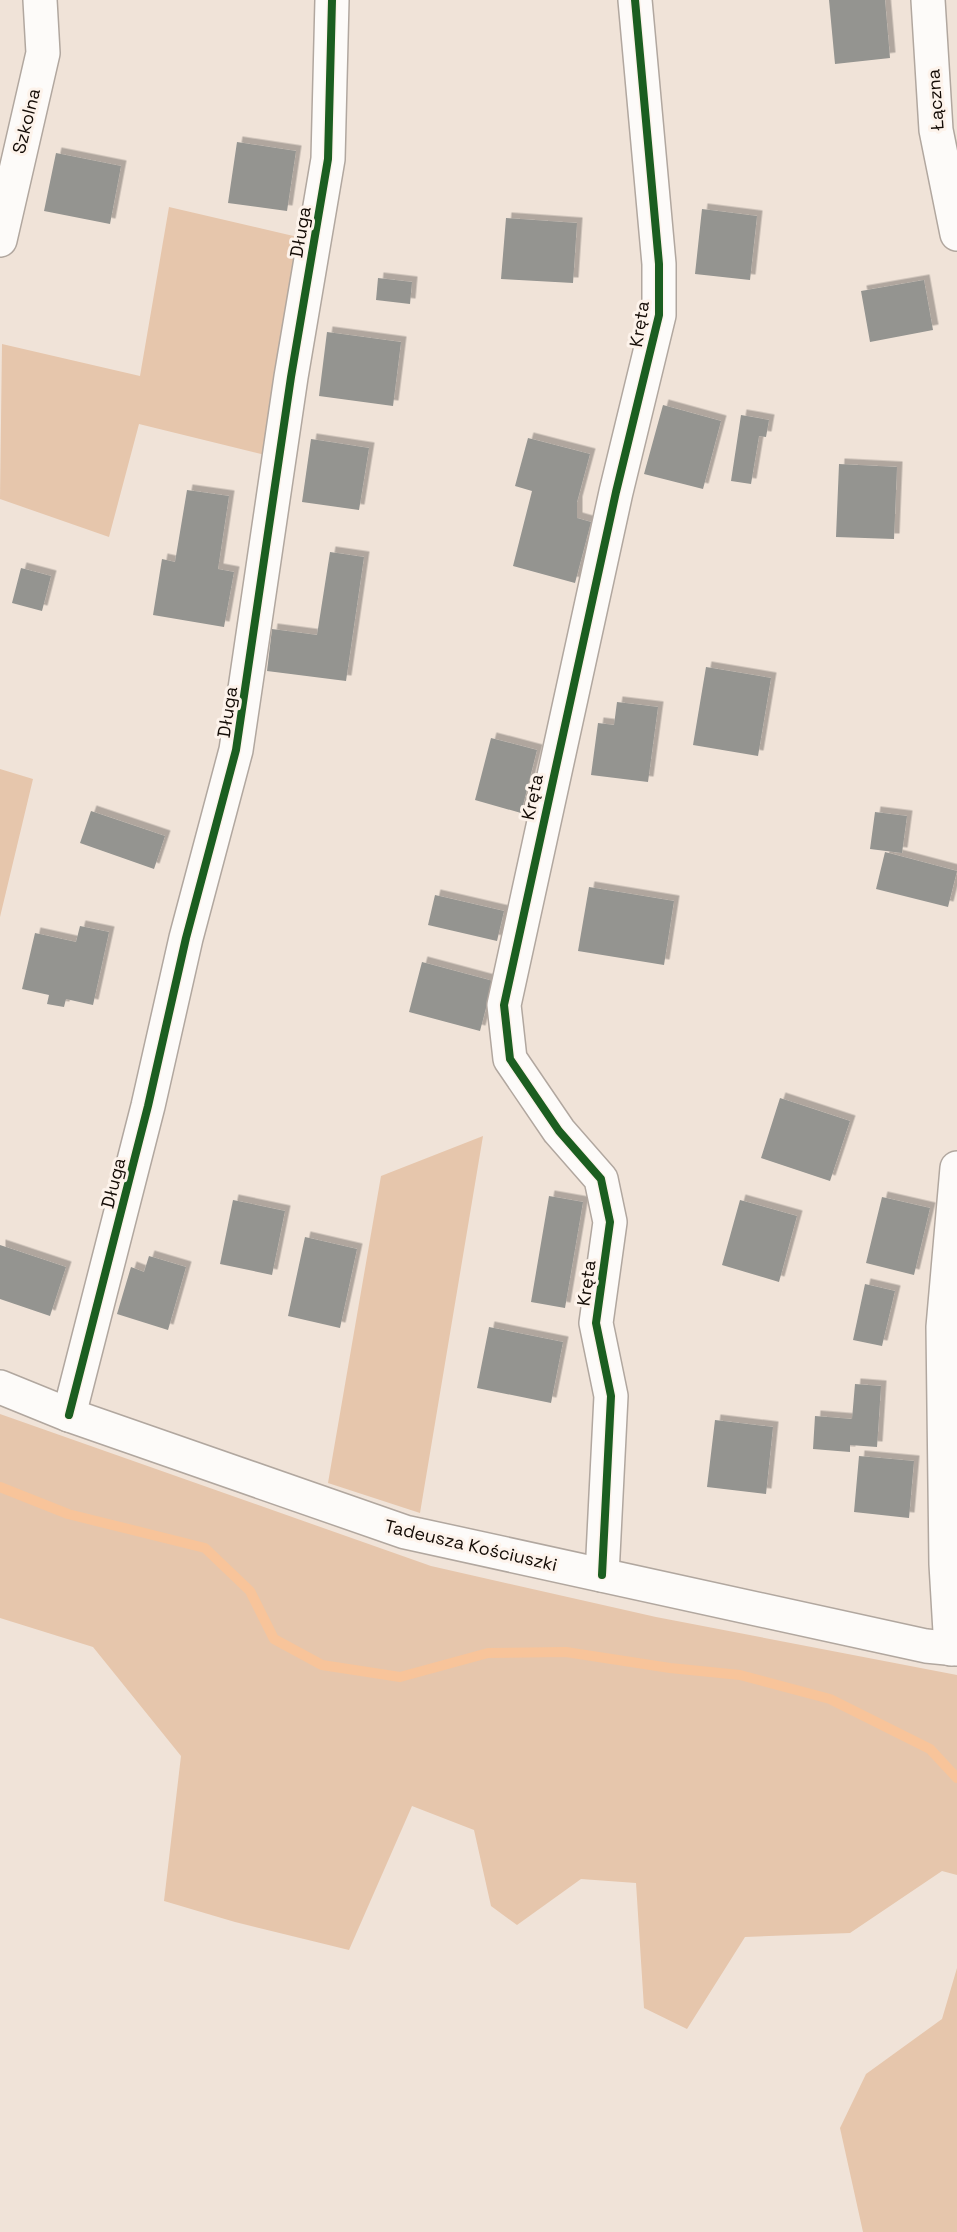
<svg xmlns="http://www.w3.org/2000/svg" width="957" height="2232" font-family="'Space Grotesk',sans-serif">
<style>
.green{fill:#e6c6ac}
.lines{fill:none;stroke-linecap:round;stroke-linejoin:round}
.stream{stroke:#f8c49a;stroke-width:10}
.building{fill:#949490;filter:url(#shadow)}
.street-casing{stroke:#b1a79f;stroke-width:36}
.secondary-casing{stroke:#b1a79f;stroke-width:36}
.street{stroke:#fdfbf9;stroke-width:33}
.secondary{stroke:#fdfbf9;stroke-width:33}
.cycleway-casing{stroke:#fdf3eb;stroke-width:11}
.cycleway{stroke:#1b5e20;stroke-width:8}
.labels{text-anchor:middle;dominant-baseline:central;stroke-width:6;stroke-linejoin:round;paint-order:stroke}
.street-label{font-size:18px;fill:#130b05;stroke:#fdf3eb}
</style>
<defs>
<filter id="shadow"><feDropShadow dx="5.5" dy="-5.5" stdDeviation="0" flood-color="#0004"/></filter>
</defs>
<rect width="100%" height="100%" fill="#f0e3d8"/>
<path class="green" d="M169,207L302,238L265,455L139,424L109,537L0,499L2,344L140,376Z
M0,769L33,779L0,917Z
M483,1136L420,1513L328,1483L381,1176Z
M0,1414L431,1566L656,1617L957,1675V1875L942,1871L850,1933L745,1937L687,2029L644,2008L636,1883L581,1879L517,1925L491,1906L474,1830L412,1806L349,1950L235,1922L164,1901L181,1756L93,1647L0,1618Z
M957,1968V2232H863L840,2128L866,2074L942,2019Z"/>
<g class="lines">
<path class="stream" d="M0,1487L68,1514L205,1548L250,1591L274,1639L322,1665L400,1677L488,1653L566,1652L670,1668L740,1675L830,1699L930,1749L957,1778"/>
</g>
<path class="building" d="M829,0H885L890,58L835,64Z
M237,142L296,151L287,211L228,203Z
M56,153L121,166L110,224L44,211Z
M702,209L757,216L750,280L695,274Z
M506,218L577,223L573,283L501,279Z
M378,278L412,282L410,304L376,300Z
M924,280L933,330L870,342L861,291Z
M327,332L401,342L393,406L319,396Z
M663,405L721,421L703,489L644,474Z
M741,415L769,420L766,437L759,436L751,484L731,481Z
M528,438L590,454L577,502V518L591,522L575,583L513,566L532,491L515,486Z
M311,439L369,448L359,510L302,502Z
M839,464L897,467L894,539L836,537Z
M187,490L229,496L218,569L234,572L224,627L153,615L162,559L175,562Z
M330,552L364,557L346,681L267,671L272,629L317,635Z
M21,568L51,576L42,611L12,603Z
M706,667L771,678L758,756L693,745Z
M617,702L658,707L648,782L591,775L598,723L614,725Z
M491,738L537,750L521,813L475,800Z
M91,811L165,836L154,869L80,843Z
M875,812L907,816L902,853L870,849Z
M885,852L957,871L948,907L876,889Z
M589,887L674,901L664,965L578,951Z
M435,895L504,911L497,941L428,925Z
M80,926L109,932L93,1005L66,999L64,1007L47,1004L49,995L22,989L35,933L76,942Z
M422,962L493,981L480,1031L409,1012Z
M780,1098L850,1121L830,1181L761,1158Z
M549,1196L583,1202L565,1308L531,1302Z
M882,1197L930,1208L914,1275L866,1263Z
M233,1200L285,1211L272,1275L220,1264Z
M740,1200L797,1216L779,1282L722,1265Z
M305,1237L357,1249L340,1328L288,1316Z
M0,1245L66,1267L50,1316L0,1299Z
M149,1256L186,1267L168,1330L117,1314L131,1267L144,1272Z
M865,1284L895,1291L882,1346L853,1340Z
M489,1327L563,1342L551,1403L477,1388Z
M855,1384L881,1386L877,1447L850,1445V1452L813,1449L815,1416L852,1419Z
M715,1420L773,1427L766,1494L707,1487Z
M859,1456L914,1461L909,1518L854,1512Z"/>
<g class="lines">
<g class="street-casing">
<path id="street" d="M928,0L936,130L957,234
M0,240L43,53L40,0
M69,1415L148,1106L186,938L236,750L291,377L328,159L332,0
M602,1575L611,1396L596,1323L610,1222L601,1179L559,1131L510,1059L504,1005L616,492L659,315V264L635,0
M951,1649L946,1564L943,1327L957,1168"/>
</g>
<g class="secondary-casing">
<path id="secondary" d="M0,1387L69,1415L405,1532L926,1646L957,1649"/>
</g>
<use href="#street" class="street"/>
<use href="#secondary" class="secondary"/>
<g class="cycleway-casing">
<path id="cycleway" d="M69,1415L148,1106L186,938L236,750L291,377L328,159L332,0
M602,1575L611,1396L596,1323L610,1222L601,1179L559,1131L510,1059L504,1005L616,492L659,315V264L635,0"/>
</g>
<use href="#cycleway" class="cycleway"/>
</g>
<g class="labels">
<g class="street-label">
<text transform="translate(935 100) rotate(-94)">Łączna</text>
<text transform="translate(26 121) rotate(-76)">Szkolna</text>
<text transform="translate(300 232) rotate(-80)">Długa</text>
<text transform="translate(639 324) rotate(-81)">Kręta</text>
<text transform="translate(227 712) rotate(-81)">Długa</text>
<text transform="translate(532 797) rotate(-78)">Kręta</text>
<text transform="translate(113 1183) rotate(-76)">Długa</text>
<text transform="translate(586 1283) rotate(-82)">Kręta</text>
<text transform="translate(471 1545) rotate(13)">Tadeusza Kościuszki</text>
</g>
</g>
</svg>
